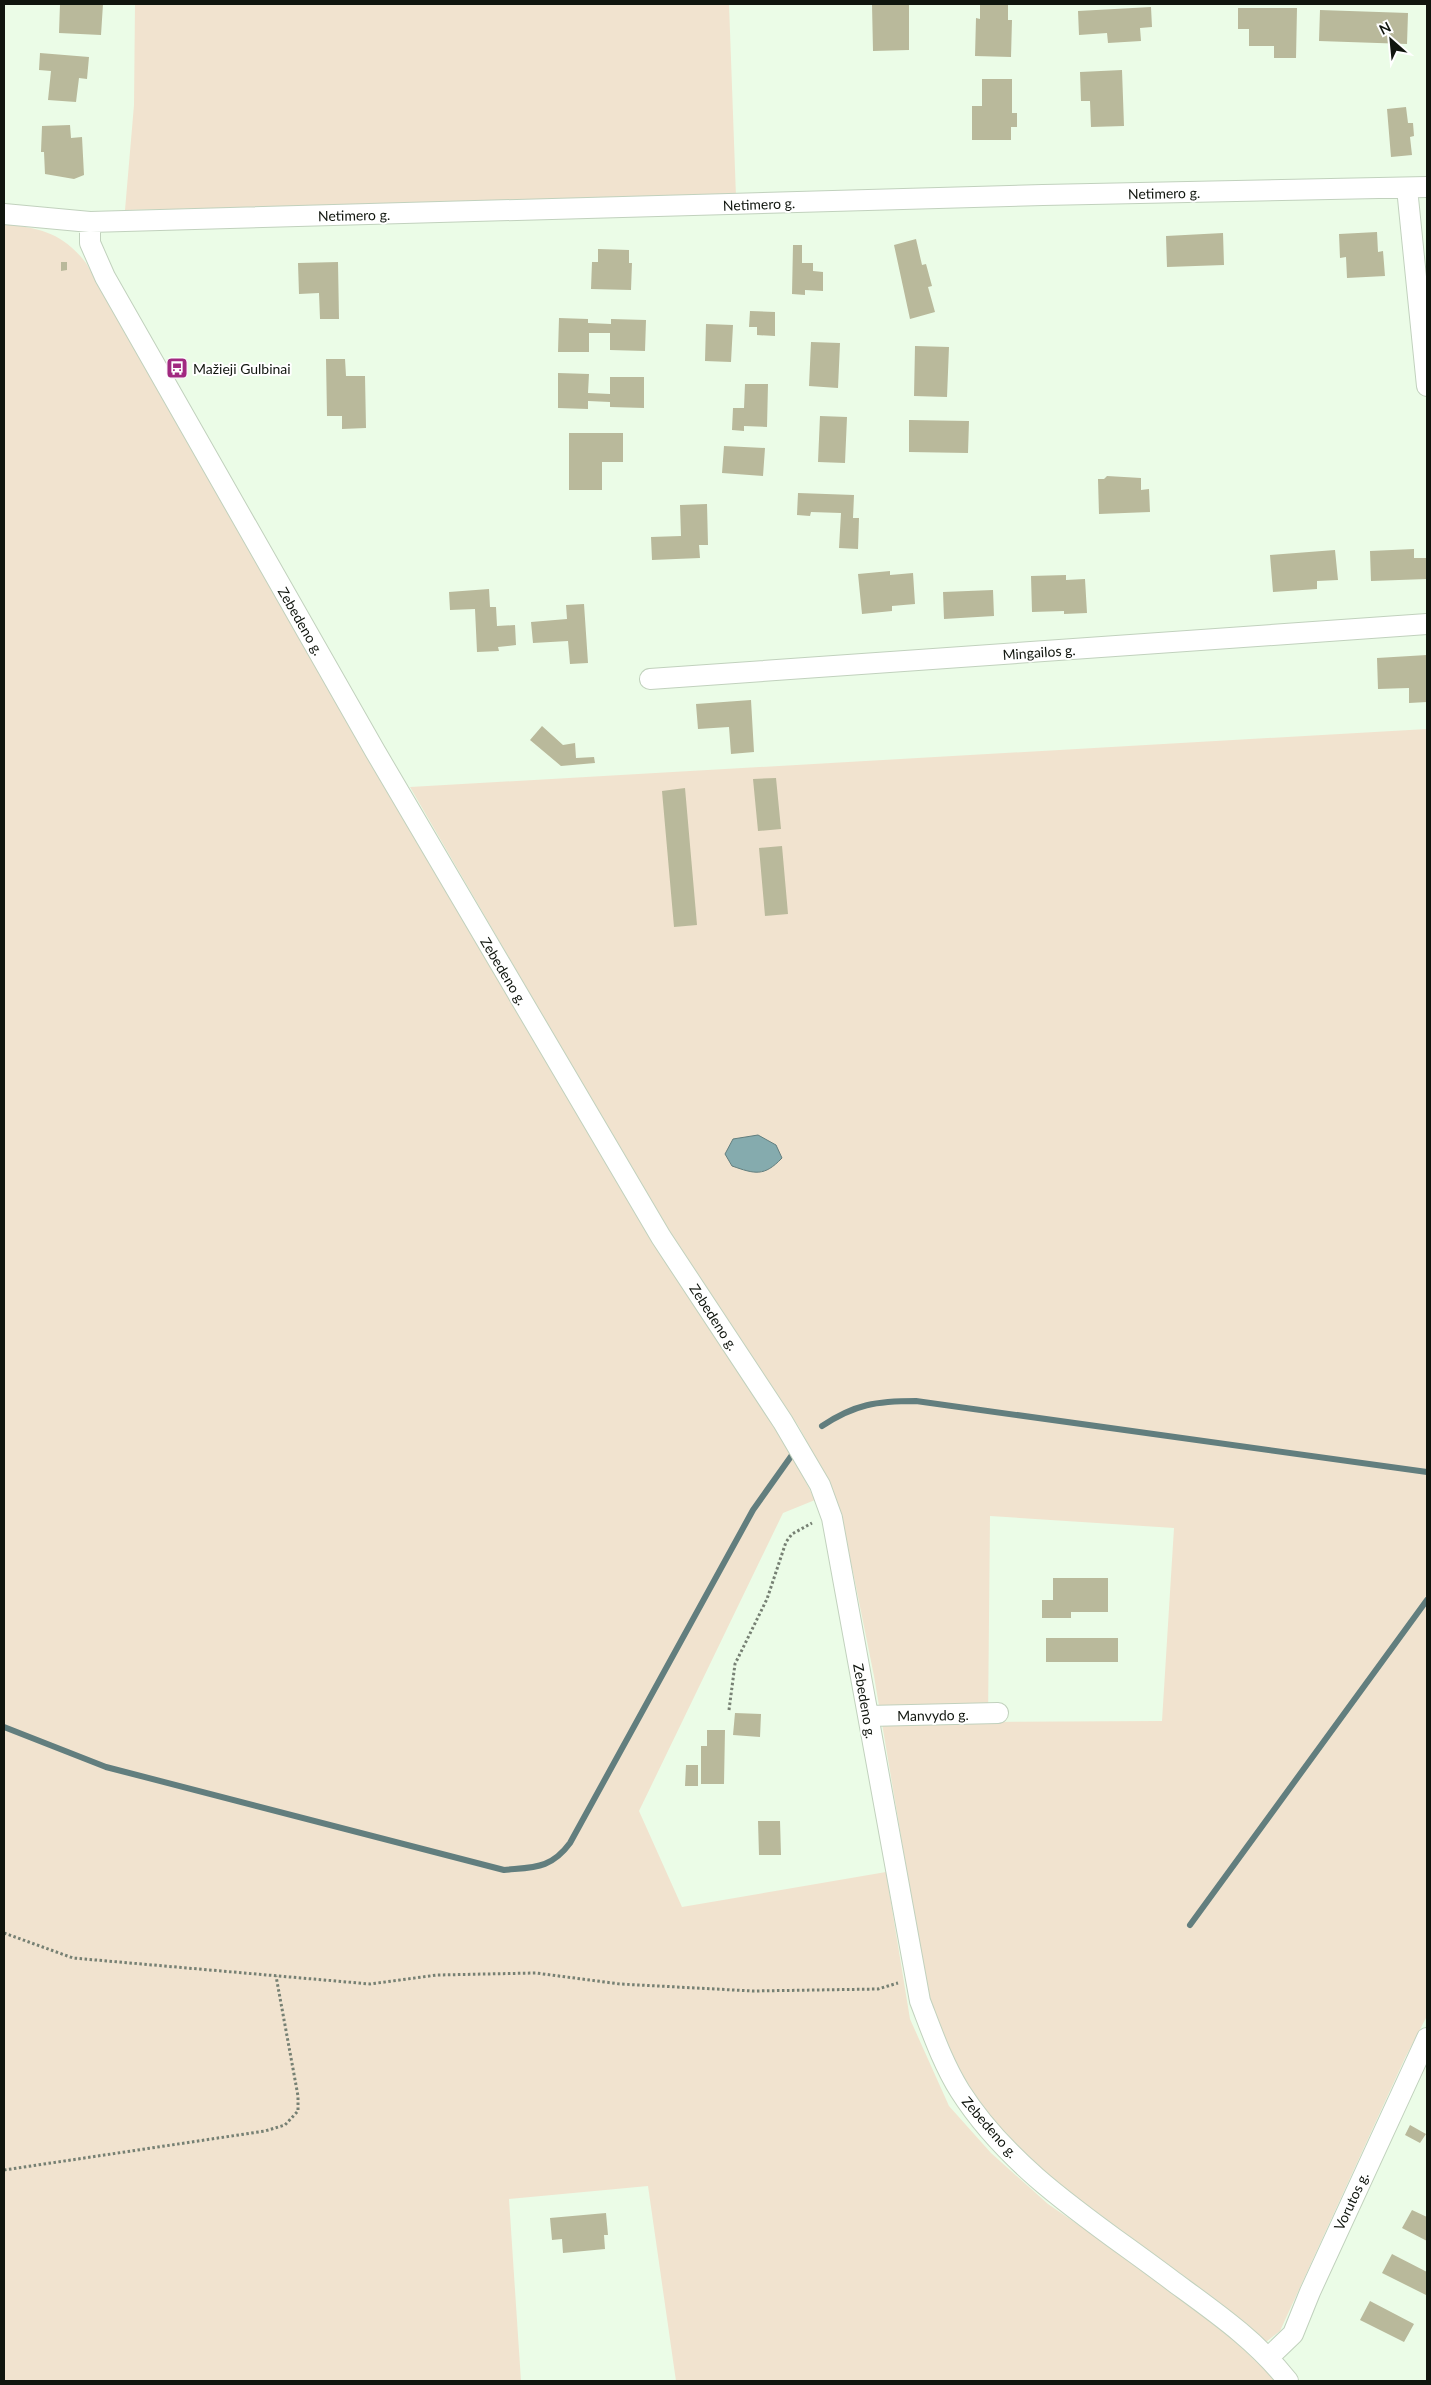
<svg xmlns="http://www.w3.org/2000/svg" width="1431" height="2385" font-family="Lato,sans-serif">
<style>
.green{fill:#f1e3cf;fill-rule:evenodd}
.water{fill:#85abae;stroke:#627e7e}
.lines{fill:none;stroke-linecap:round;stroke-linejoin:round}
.stream{stroke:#627e7e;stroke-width:6}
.building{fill:#b9b99b}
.minor-casing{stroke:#c1d1bd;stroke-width:22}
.path{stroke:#768073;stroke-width:3;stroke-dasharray:2.5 2.5;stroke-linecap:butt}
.minor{stroke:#fff;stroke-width:20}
.labels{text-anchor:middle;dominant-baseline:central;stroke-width:4;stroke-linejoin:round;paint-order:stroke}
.street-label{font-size:14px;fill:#10150e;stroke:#fff}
.poi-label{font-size:14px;fill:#10150e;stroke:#fff;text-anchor:start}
</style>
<rect width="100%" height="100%" fill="#ebfce7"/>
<path class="green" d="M135,4H729L736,197L125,210L134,105Z
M4,224C40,228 63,233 86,263L637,1214L792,1455L815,1500L783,1513L639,1811L682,1907L886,1872L910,2019L949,2106L991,2153L1048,2204L1204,2311L1276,2381H676L648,2186L509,2199L521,2381H4Z
M1427,729V2016L1405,2058L1280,2331L1266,2342L1192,2282L1065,2189L1013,2144L982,2110L958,2074L928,1997L874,1676L853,1572L837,1509L814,1455L799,1427L682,1252L640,1184L410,787ZM990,1516L1174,1528L1162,1721L988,1722Z"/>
<path class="water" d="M758,1135L776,1145L782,1158C764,1177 755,1174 732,1166L725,1154L733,1139Z"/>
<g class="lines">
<path class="stream" d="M822,1426C855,1404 877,1401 916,1401L1427,1472
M4,1727L106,1767L504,1870C534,1867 551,1869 570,1843L753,1510L792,1455
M1190,1925L1427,1600"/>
</g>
<path class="building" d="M60,4H103L101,35L59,33Z
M872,4H909V50L873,51Z
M980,4H1008V20H1012L1011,57L975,56L976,18L980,19Z
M1151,7L1152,27L1140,28L1141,41L1108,43L1107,33L1079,35L1078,11Z
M1238,8H1297L1296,58H1274V46H1249V29H1238Z
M1320,10L1408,13L1407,44L1319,41Z
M40,53L89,57L87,79L79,78L76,102L48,100L51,71L39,70Z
M1122,70L1124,126L1091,127L1090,101H1081L1080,72Z
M982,79H1012V113H1017V127H1011V140H972V106H982Z
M1406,107L1408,123H1413L1414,136L1410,137L1412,155L1391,157L1387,109Z
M70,125L71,138L82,137L84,175L74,179L45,174L44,152H41L42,126Z
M1377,232L1378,252L1383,251L1385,276L1347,278L1346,257L1340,258L1339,234Z
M1223,233L1224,265L1167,267L1166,236Z
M916,239L922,265L926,264L932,286L928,287L935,312L910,319L894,245Z
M793,245H802V263H813V271L823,272V291L805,290V295L792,294Z
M598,249L629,250V263H632L631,290L591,289L592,262H598Z
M61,262H67V270L61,271Z
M338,262L339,319H320L319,293L299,294L298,263Z
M750,311L775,312V336L757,335V327H749Z
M559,318L588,319V323L611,324V319L646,320L645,351L610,350V333H589V352H558Z
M706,324L733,325L731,362L705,361Z
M811,342L840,343L838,388L809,386Z
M915,346L949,347L947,397L914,396Z
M326,359H345L346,376H365L366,428L342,429V416H327Z
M558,373L589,374L588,393L610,394V377H644V408L610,407V402L588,401V409L558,408Z
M745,384H768L767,427L744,426V431L732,430L733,408H744Z
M820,416L847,417L845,463L818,462Z
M909,420L969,421L968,453L909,452Z
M569,433H623V462H602V490H569Z
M724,446L765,448L763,476L722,473Z
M1107,476L1141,478V490L1149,489L1150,512L1099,514L1098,479H1104Z
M798,493L854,495L853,518H859L858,549L839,548L841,513L811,512L810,516L797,515Z
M707,504L708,545H699L700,558L652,560L651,537L681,536L680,505Z
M1414,549V558H1427V579L1371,581L1370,551Z
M1335,550L1338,580L1317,581V589L1273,592L1270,555Z
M890,571V575L913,573L915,604L892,606V611L862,614L858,574Z
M1066,575V580L1085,579L1087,613L1064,614V611L1032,612L1031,576Z
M489,589L490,607H496L497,626L515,625L516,645L498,647L499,651L477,652L475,609L450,610L449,592Z
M993,590L994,616L944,619L943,592Z
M584,604L588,663L570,664L568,641L533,643L531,622L567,619L566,605Z
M1427,655V702L1409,703V688L1378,689L1377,658Z
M751,700L754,752L731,754L729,727L698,729L696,704Z
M542,726L563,745L575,743L576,758L594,757L595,763L561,766L530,740Z
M776,778L781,829L758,831L753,779Z
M685,788L697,925L674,927L662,791Z
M782,846L788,914L765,916L759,848Z
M1053,1578H1108V1612H1071V1618H1042V1600H1053Z
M1046,1638H1118V1662H1046Z
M735,1713L761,1714L760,1737L733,1735Z
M707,1730H725L724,1784H701V1746H707Z
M686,1765H698V1786H685Z
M758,1821H780L781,1855H759Z
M1410,2125L1426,2134L1420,2143L1405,2135Z
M1412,2210L1427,2217V2241L1402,2228Z
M606,2213L608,2235H604L605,2249L563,2253L562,2239L552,2240L550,2218Z
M1392,2254L1427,2272L1426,2295L1382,2273Z
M1370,2301L1414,2324L1404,2342L1360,2320Z"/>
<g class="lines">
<g class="minor-casing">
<path id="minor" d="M1407,188L1427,386
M4,214L90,222L1043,195L1427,187
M90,222V243L105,277L375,751L661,1237L783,1422L820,1485L832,1518L920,2001C932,2032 943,2064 960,2091C1012,2173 1099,2225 1174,2282C1215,2312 1257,2341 1288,2381
M650,679L1427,624
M868,1716L998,1713
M1268,2358L1293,2334L1310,2292L1427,2038"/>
</g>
<path class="path" d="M729,1710L735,1664L767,1599L786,1542L792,1534L812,1523
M4,1933L73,1958L370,1984L437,1975L536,1973L620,1984L753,1991L878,1989L898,1983
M4,2170L265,2131L285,2125L298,2111V2096L276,1976"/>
<use href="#minor" class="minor"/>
</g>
<defs>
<g id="bus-square" transform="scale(1.125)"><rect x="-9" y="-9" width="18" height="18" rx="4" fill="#a12980" stroke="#fff"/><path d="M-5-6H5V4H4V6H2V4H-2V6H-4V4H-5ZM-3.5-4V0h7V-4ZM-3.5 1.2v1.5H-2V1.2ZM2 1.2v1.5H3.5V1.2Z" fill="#fff"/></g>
</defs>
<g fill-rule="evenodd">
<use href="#bus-square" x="177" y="368"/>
</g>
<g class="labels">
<g class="street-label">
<text transform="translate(1164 193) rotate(-1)">Netimero g.</text>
<text transform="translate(759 204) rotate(-2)">Netimero g.</text>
<text transform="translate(354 215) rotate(-1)">Netimero g.</text>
<text transform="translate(301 621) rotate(60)">Zebedeno g.</text>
<text transform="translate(1039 652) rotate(-4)">Mingailos g.</text>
<text transform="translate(504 971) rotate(59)">Zebedeno g.</text>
<text transform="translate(714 1317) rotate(57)">Zebedeno g.</text>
<text transform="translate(865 1701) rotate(80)">Zebedeno g.</text>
<text transform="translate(933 1715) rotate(-1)">Manvydo g.</text>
<text transform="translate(990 2127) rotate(49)">Zebedeno g.</text>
<text transform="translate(1351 2201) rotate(-65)">Vorutos g.</text>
</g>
<g class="poi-label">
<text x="193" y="368">Mažieji Gulbinai</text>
</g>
</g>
<rect width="1431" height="2385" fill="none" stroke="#10150e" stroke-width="10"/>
<g transform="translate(1391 40) rotate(333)" stroke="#ffffff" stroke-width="4" paint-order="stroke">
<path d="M0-4L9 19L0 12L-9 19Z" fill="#10150e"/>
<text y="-8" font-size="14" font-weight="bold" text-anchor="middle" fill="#10150e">N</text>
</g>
</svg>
